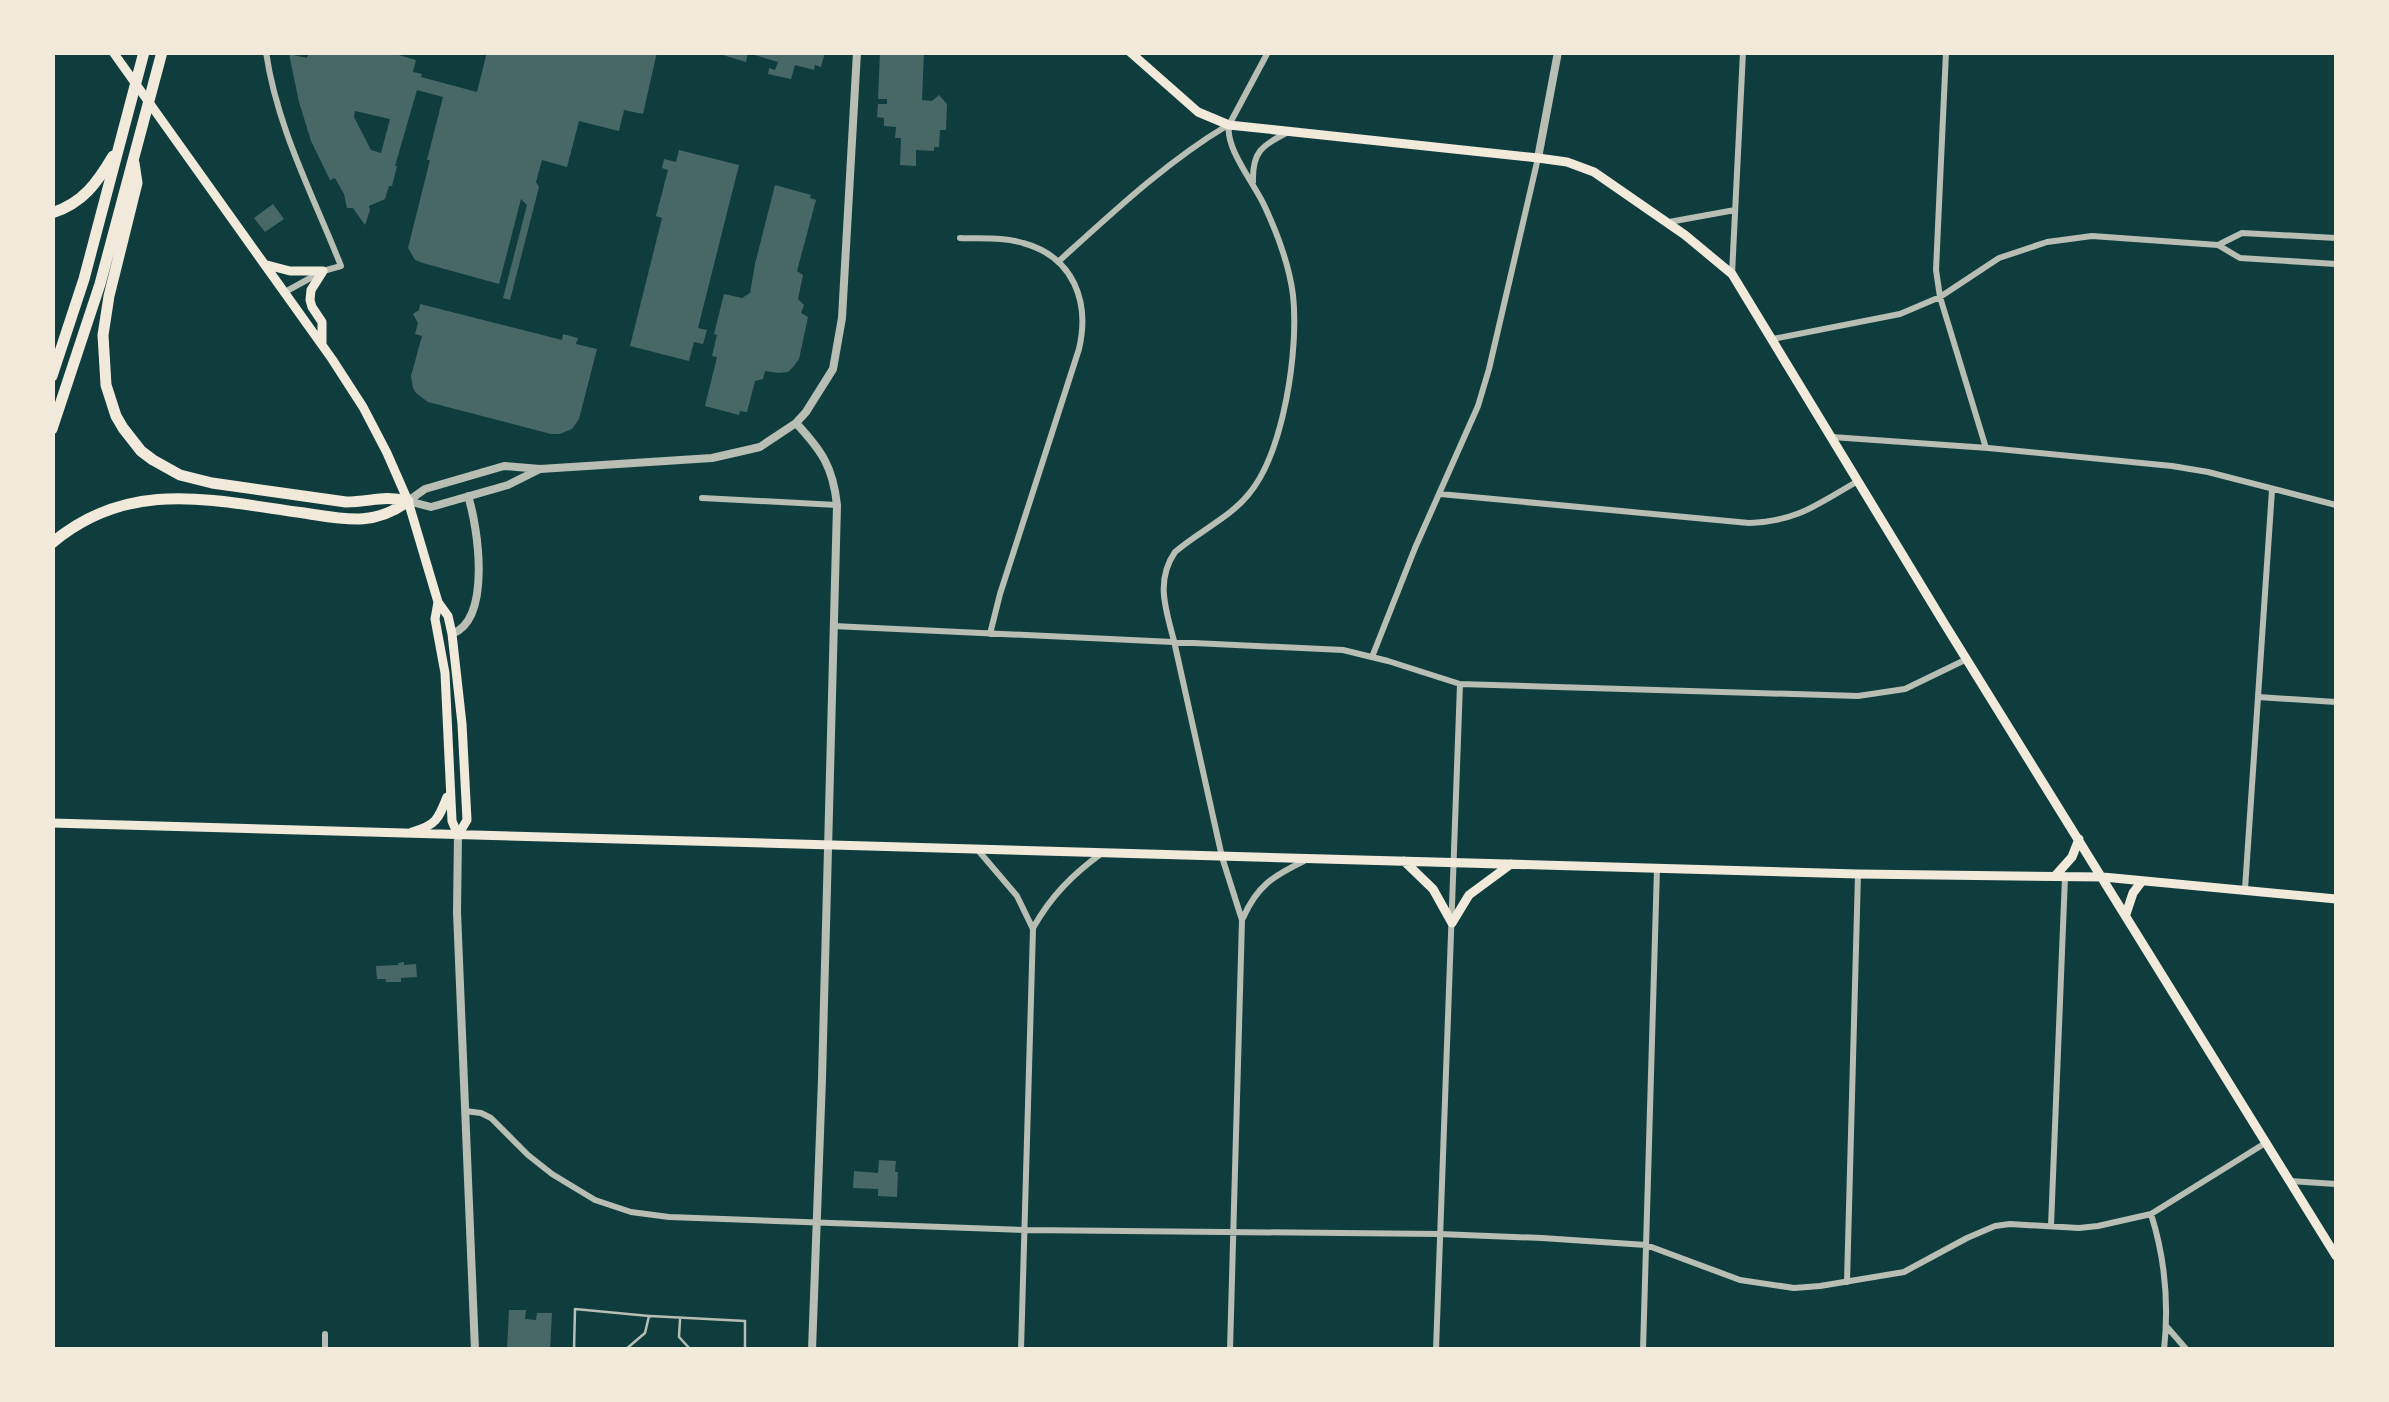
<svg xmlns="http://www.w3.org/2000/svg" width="2389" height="1402" font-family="'Noto Sans',sans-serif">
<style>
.building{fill:#486865;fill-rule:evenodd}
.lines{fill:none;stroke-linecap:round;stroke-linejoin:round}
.service{stroke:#b8beb3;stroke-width:2.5}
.minor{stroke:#b8beb3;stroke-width:6}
.tertiary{stroke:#b8beb3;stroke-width:8}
.secondary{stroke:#f1e9da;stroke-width:9}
.motorway{stroke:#f1e9da;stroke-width:11}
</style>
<rect width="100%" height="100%" fill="#0f3d3e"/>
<path class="building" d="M309,52H388L416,60L413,72L422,74L421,77L477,92L487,52H657L643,114L624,110L619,131L579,121L567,167L542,160L536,182L539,187L510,300L503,298L527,205L521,199L499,284L423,263L415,260L408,248L430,160H427L443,97L417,90L395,166H397L392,186H389L385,199L369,206L370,210L365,225L353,208H347L344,194L335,178L330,180L311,141L299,102L289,54L307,58ZM355,111L390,119L381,153L371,150L354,117Z
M713,52H825L821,67L815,65L814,70L795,65L791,79L768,74L769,68L775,70L778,62L748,53L746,62Z
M880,52H924L922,100L932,101L939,95L947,104L946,130H940L939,147H934V151L916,150V166L900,165L901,138H895L896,127L884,126V118L877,117L878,104H887V99H878Z
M679,150L739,165L698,328L707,330L703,344L694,342L689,361L630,346L662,218L656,216L668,170L662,168L664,159L676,162Z
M775,185L811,195L810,198L816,200L797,271L803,275L798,299L804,305L801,313L808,317L799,359L794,366L788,372L778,373L765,371L763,379L755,381L747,412L740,411L739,415L705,406L717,357L712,356L717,335L714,334L724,294L742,298L750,293L755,264Z
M273,204L284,219L265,232L254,218Z
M420,304L562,340L563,334L578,338L576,344L597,349L579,419L572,429L560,434H551L428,402L416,393L413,388L411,376L422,336L415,334L418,323L413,314L419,310Z
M404,962V965L416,964L417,977L401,978V982H386V979H377L376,966L398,965V963Z
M879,1160L896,1161L895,1172H898L897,1197L878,1196V1189L853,1188L854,1171L878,1173Z
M509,1310H526L525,1319L536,1320L537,1313H552L550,1350H507Z"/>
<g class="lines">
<path class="service" d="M650,1316L745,1321V1350
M680,1320L679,1337L691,1350
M575,1349L614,1350
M574,1350L575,1309L649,1316L645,1333L625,1350"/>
<path class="minor" d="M266,52C277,128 313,195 341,266L323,271L285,292
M1946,52L1936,270L1940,297L1986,448
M1253,182C1252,151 1262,146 1288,132
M1669,222L1735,210
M960,238C981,239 1003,237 1023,243C1074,257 1090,302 1079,349L1000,594L990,634
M2220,244L2242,233L2336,238
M1058,262C1112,213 1166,162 1228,125
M1732,274L1743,52
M1773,339L1900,314L1940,297L1999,258L2047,242L2092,236L2218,245L2240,258L2336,264
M1832,437L1988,448L2172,466L2208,472L2336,505
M1440,494L1749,523C1798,521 1816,505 1858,481
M702,498L837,505
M833,626L1343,650L1388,661L1460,684L1858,696L1905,689L1967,659
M1372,657L1415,548L1478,406L1489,369L1538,158
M2258,697L2336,702
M977,849L1017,896L1033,929L1021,1350
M2245,889L2272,490
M1243,918C1257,886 1273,876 1304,861
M1033,928C1051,896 1073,874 1102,853
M465,1111L481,1113L491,1118L528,1155L552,1174L595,1200L631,1212L669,1217L1026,1230L1439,1234L1542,1238L1646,1245L1740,1280L1794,1288L1820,1286L1904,1272L1967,1238L1995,1226L2010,1224L2079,1228L2098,1226L2151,1214L2267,1142
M2290,1181L2336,1184
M2151,1214C2165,1258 2169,1304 2164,1350
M2051,1226L2065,877
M1847,1282L1858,874
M2167,1327L2187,1350
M325,1334V1350
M1230,1350L1242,920L1222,857L1174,641C1166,610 1155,581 1175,552C1198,532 1229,518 1248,495C1284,453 1299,349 1293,295C1289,264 1278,235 1265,207C1255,184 1225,149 1229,125L1268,52
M1436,1350L1460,684
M1643,1350L1657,868"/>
<path class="tertiary" d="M1538,158L1558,52
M796,423C822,451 833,467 837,505L822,1079L812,1350
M408,501L425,489L504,466L540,469L712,458L760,447L796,423L806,412L833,369L842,318L857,52
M408,501L431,507L508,485L540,469
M452,634C492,619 478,527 468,496
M458,835L457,912L475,1350"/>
<path class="secondary" d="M113,52L332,359L363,407L387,453L408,501L438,602L448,616L452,634L462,724L467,820L458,835
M1130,52L1198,112L1229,125L1538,158L1567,162L1594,172L1685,235L1732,274L1944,623L2336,1256
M267,265L290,271H323
M322,343V322L312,307L310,300L311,290L323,271
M438,602L435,619L445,673L452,821L458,835
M52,823L1858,874L2103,877L2336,899
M412,832C436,825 438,820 447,797
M1404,861L1433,889L1452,923
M2055,876L2072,857L2079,839
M2126,914L2133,893L2142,881
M1452,923L1469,895L1511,864"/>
<path class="motorway" d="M134,163L137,183L109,296L103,335L106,385L116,416L123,428L141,451L153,460L180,475L212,483L346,502C371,502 382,495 408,501
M52,213C83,203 97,183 113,156
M52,376L84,279L144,52
M52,429L100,284L162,52
M52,543C130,477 214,501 304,513C344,519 374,527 408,501"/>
</g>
<rect width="2389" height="1402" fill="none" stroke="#f1e9da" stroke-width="110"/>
</svg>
